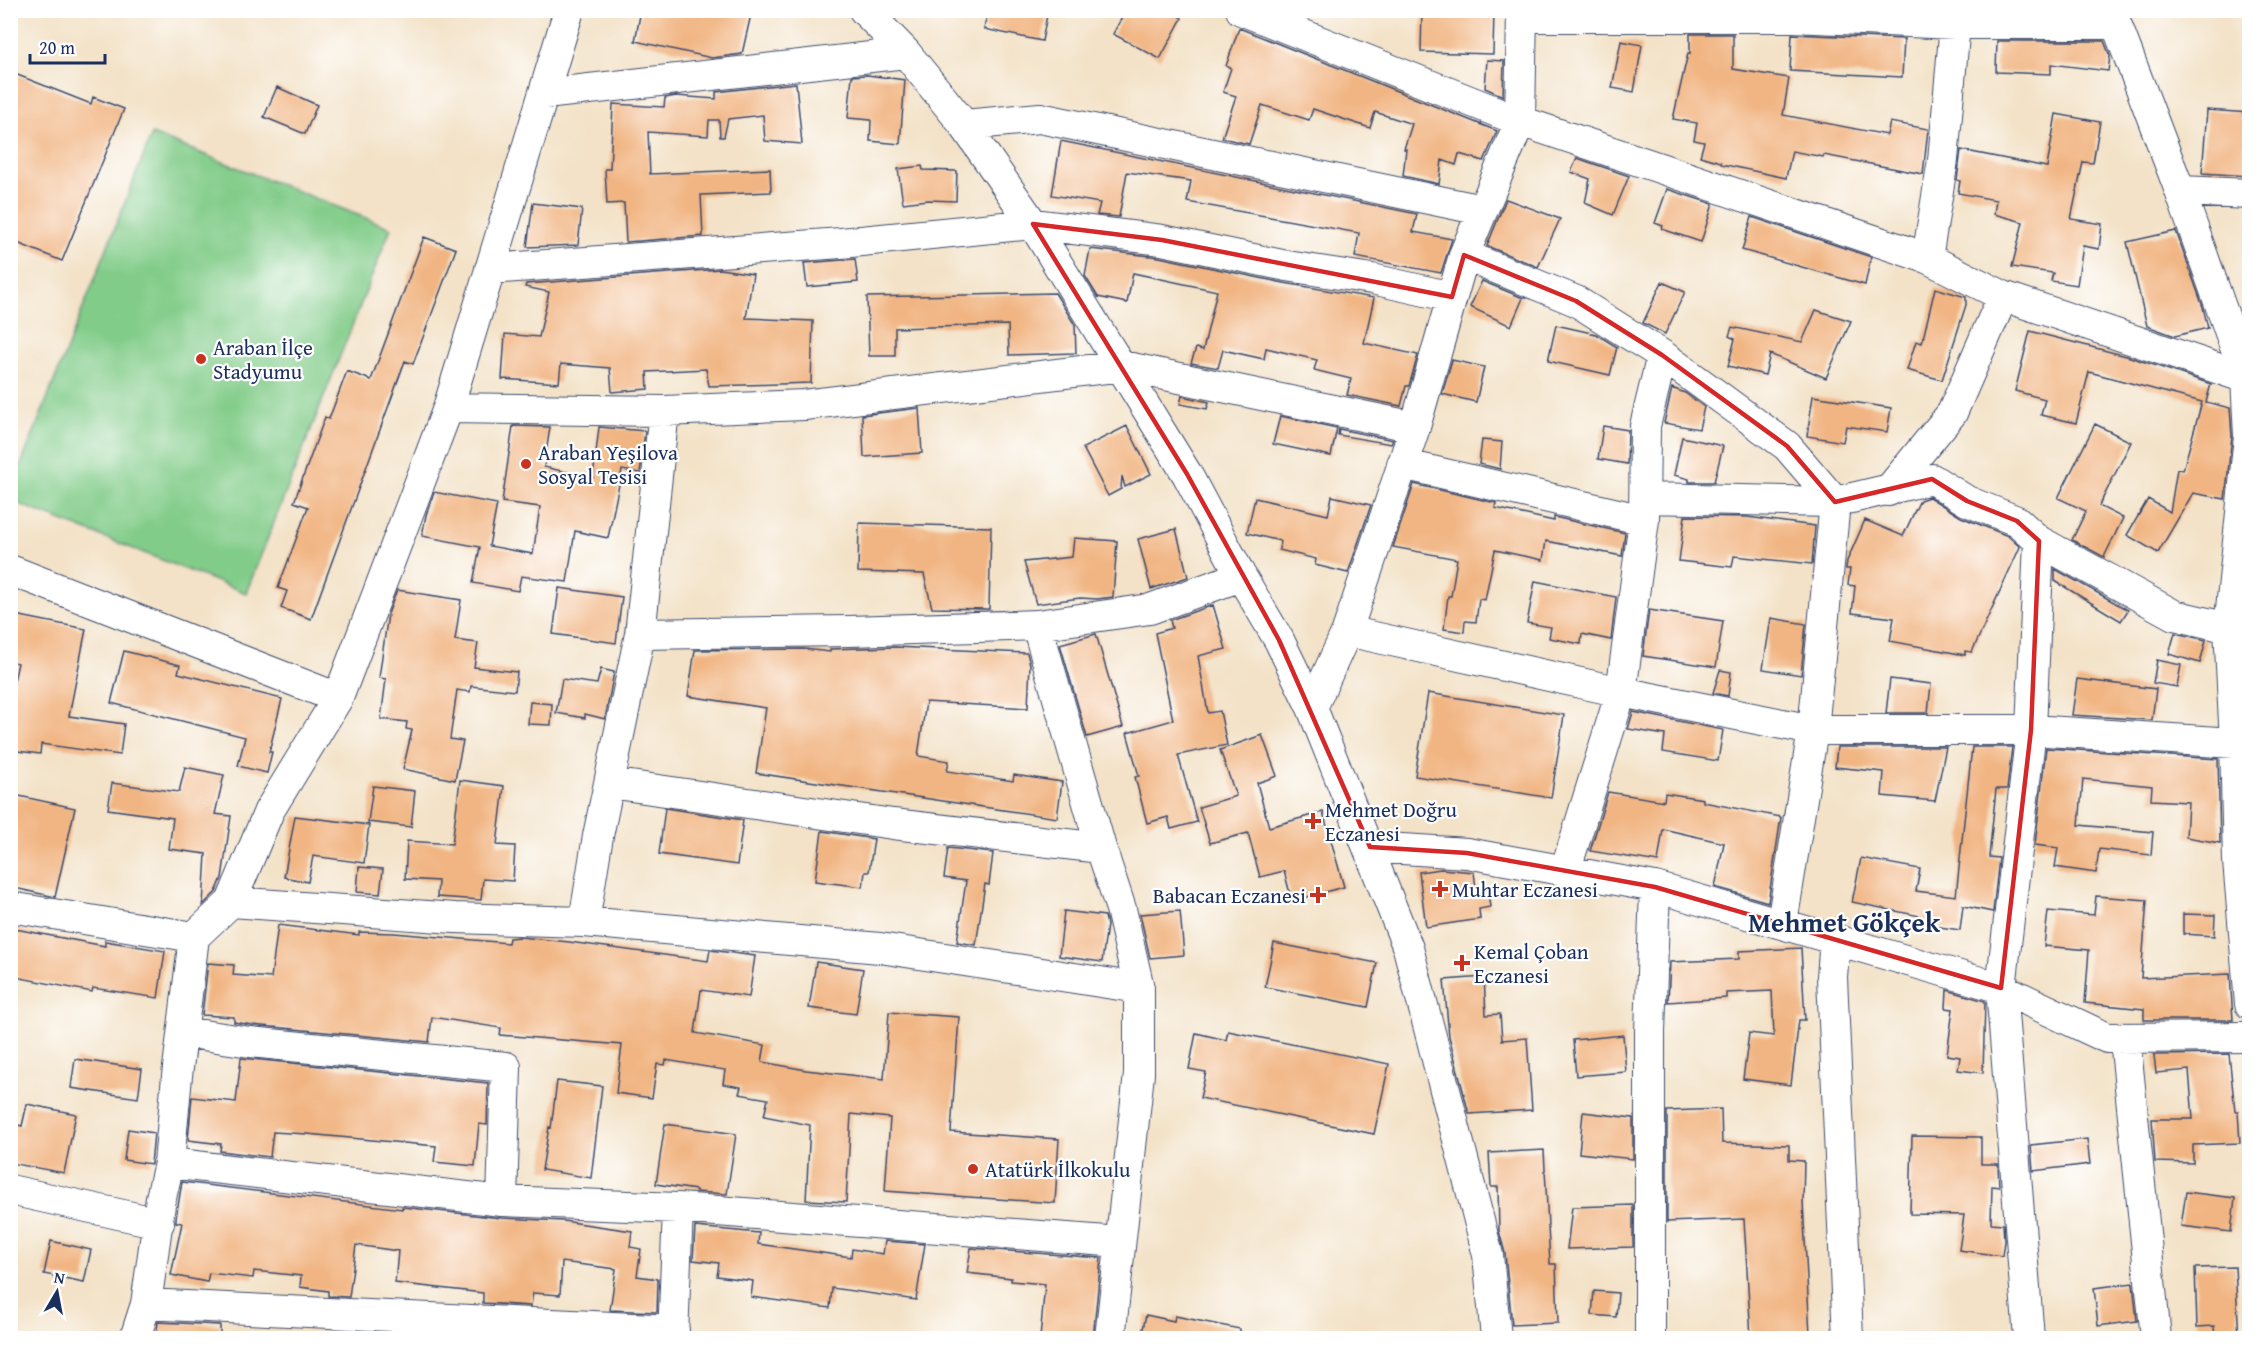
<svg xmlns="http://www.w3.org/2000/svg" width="2260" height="1349" font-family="'Gentium Book Plus',serif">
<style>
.green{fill:#82cc89;stroke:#4e7e74;stroke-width:1.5}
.building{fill:#f1b583}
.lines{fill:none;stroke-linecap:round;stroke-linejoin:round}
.minor-casing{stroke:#3b4a6e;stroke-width:32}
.minor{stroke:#fff;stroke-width:30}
.marked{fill:none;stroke:#d62828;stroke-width:4.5;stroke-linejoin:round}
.poi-dot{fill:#c8321e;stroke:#fff;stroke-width:2}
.labels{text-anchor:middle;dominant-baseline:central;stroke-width:4.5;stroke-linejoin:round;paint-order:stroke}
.poi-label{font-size:21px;fill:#1b2f5e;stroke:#fff;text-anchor:start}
.district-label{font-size:27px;font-weight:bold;fill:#1b2f5e;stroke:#fff}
</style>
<rect width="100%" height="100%" fill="#fff"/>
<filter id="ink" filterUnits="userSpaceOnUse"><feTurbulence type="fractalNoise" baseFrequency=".0167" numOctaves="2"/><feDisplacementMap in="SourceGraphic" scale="12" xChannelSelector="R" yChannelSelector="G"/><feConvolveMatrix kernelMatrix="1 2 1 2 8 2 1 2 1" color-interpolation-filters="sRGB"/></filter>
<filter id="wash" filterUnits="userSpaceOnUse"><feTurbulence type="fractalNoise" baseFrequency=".008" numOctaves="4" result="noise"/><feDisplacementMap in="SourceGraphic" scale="24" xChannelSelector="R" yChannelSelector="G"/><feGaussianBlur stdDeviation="1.35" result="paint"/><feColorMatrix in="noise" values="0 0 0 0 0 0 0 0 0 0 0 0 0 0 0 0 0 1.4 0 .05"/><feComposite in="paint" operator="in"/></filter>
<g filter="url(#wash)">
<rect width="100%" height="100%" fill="#f3e2c7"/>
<path class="green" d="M152,134L391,228L246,593L11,501V490Z"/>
<g id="blocks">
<path class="building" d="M641,10H752L742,54L712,58L635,41Z
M988,10H1048L1042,41L984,29Z
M1126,10H1168L1182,18L1160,59L1113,34Z
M1422,10H1494L1493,54L1421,52Z
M1239,28L1497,131L1484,161L1459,154L1456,165L1442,160L1439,184L1403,176L1406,149H1404L1412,124L1375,112L1370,128L1313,109L1309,120L1262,105L1249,144L1222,138L1236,96L1223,92L1231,68L1226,66Z
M1690,34H1733V69L1789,78L1783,115L1887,135L1890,122L1928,129L1923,174L1824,155L1823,157L1792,151L1786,178L1721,164V162L1700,156L1704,142L1694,140L1697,123L1673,119L1688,53L1690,54Z
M1792,34L1904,39L1902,77L1790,71Z
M1621,41L1642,45L1634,92L1612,88Z
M1997,41H2104L2110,56L2108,71L2051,64V74L1996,72Z
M1487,60L1504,61L1503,96L1485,88Z
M10,72L91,104L93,97L124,109L62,261L10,240Z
M867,75L905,80L900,144L870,141L871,120L848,118L852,76Z
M796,83L802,144L765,141L763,115L728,119L724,137H720L719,120H709L708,136L648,132L650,174L770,169L771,192L701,195L703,236L626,242L624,203L607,204L605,169H610L613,104L664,107L665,98L676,96L716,99V92Z
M277,87L317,105L305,134L264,117Z
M2207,110L2250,113V176L2202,173Z
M2056,114L2100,122L2093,163L2083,162L2071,219L2102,224L2099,249L2083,246L2077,285L2051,281L2053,273L2012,267L2023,222L1994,214L1996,200L1958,193L1960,181L1957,180L1961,150L2047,167Z
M1061,141L1417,214L1413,232L1452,239L1441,273L1355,257L1359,233L1187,202L1191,181L1127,172L1119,217L1097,215L1100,203L1052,195Z
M1577,158L1629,176L1613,215L1585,203L1590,179L1571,172Z
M922,166L923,170L957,171L956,201L928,200L903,203L898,169Z
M1667,189L1713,204L1701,242L1662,229L1663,226L1655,223Z
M1506,199L1560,219L1538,267L1487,246Z
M533,203L582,209L578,245L527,247Z
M1752,217L1871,257L1865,285L1742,250Z
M2176,231L2203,307L2208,328L2175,336L2147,326L2127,242Z
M424,237L456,249L413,364L405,361L311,619L281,608L287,591L278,588L308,507L294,502L325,417L329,419L347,371L371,380Z
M1090,249L1159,257L1284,283L1374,298L1364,343L1418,355L1409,386H1406L1401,406L1347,395L1351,379L1314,370L1317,360L1266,348L1264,359L1223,350L1218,368L1191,363L1196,348L1203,350L1217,291L1133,273L1127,303L1098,297L1085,276Z
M855,259L858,282L807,287L804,263Z
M720,269L753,274L746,318L813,321L811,383L709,386L706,369L647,372L648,389L612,392L610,368L561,364L559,383L502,379L505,334L539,337L549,292L525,287L526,284Z
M1482,281L1523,298L1511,326L1470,307Z
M1662,282L1685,292L1665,334L1643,323Z
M1935,288L1966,297V305L1942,380L1907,370L1916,341L1922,343Z
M1055,293L1075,325L1076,353L1009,355L1008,325L895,328V356H869L867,297Z
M1816,310L1851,321L1826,378L1770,354L1765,375L1728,366L1735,339L1729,336L1732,327L1802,342Z
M1556,325L1596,334L1617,347L1610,375L1548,361Z
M2030,331L2130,357L2211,384L2206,402L2230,408L2232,436L2225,499L2193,493L2158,553L2127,535L2148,499L2170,512L2177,469L2183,470L2202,402L2089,372L2076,423L2041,415L2045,399L2015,391Z
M1452,360L1484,367L1476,402L1442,394Z
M1672,388L1685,393L1704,407L1699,429L1664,423Z
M1182,396L1209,402L1207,409L1180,404Z
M1813,396L1891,408L1887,432L1846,426L1843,442L1807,436Z
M919,408L922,453L864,457L862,415Z
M1280,416L1337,428L1331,456L1273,444Z
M2095,424L2131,442L2099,506L2123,518L2104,557L2072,540L2086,511L2058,498Z
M513,426L550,427L544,467L593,478L599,427L645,431L640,473L622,470L608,538L575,531L567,582L521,576L518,591L473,583L480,547L422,536L426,515L434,492L497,504L489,546L533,554L540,507L502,502Z
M1127,426L1151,474L1125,487L1122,476L1121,489L1108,496L1083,448Z
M1603,426L1628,430L1627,464L1598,459Z
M1339,429L1393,440L1391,444L1338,435Z
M1682,437L1723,446L1714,482H1689V479L1674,475Z
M1482,440L1502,442L1500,469L1479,464Z
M1414,484L1496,503L1495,508L1554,521V517L1625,533L1622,556L1546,541L1543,560L1495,550L1485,600L1479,599L1476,622L1465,621L1464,632L1444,629L1448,596H1451L1457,559L1393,547Z
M1332,496L1371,505L1348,573L1315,565L1316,559L1279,550L1280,541L1247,533L1255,498L1328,515Z
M1929,497L1961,517L2008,536L2020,547L1972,652L1965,651V655L1890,641L1894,618L1852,613L1855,586L1848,585L1850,569H1846L1847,561L1865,520L1903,536L1920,500Z
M1685,516L1747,517L1815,526L1812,564L1734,556L1732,567L1679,561Z
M859,523L991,527L989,609L932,608L924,574L858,572Z
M1176,529L1188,577L1151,589L1138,539Z
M1074,538L1117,541L1113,597L1097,599L1080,598L1036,604L1024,562L1072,557Z
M2055,569L2128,610L2121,621L2055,581Z
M1535,581L1616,597L1611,640L1582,634L1581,644L1549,638L1551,627L1527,623Z
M559,588L622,597L616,643L553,634Z
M397,590L461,600L455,640L478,643L474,667L517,672L515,691L471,686L470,692L457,690L450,739L463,741L455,780L403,769L412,730L406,729L407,722L381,719L386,679L379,678L388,614Z
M1213,605L1226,649L1198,656L1208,713L1220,711L1227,745L1178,755L1197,822L1171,829L1168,817L1147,823L1135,777L1139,776L1127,733L1173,720L1155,633L1172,628L1170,620Z
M1649,610L1723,621L1716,667L1643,656Z
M10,614L86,629L69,716L124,724L120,755L41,744L40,754L10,750V699L18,663L10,661Z
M1771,618L1806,624L1801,675L1763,669Z
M2175,633L2206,640L2200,663L2169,654Z
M1096,634L1123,727L1087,737L1060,644Z
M895,647L1027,653L1030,664L1028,708L926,702L918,756L949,761L947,771L1013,781L1014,775L1062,782L1057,818L756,773L766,708L688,696L695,650L804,649L830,652V649Z
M124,651L180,665L178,673L282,699L269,752H272L267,773L238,766L245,737L111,703Z
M2157,660L2181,665L2177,687L2153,683Z
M601,669L614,672L605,719L585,714V718L556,713L562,679L597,684Z
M1720,670L1731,672L1728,696L1713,693Z
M1890,679L1931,684L1928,713H1886Z
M2077,679L2156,689L2152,720L2072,715Z
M1428,693L1564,715L1551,798L1415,776Z
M530,702L552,704L551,725L528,724Z
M1633,712L1723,730L1718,761L1663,752L1665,735L1628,729Z
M1262,735L1277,776L1257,783L1269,827L1323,812L1344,887L1292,901L1284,871L1260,877L1248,833L1210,843L1199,807L1236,796L1220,750Z
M1837,747H1946L1935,801L1882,796L1884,772L1835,767Z
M1972,747H2012L2007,789H1996L1989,857L1999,858L1993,912L1963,906L1960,930L1919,924L1920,916L1852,902L1861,858L1920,869L1916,891L1956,896Z
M2046,748L2218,759L2220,843L2186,837L2188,802L2151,800L2152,786L2083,779L2079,825L2153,832L2151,855L2099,849L2096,873L2055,867L2058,848L2035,845Z
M185,767L224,775L215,814L231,816L222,878L216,892L203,905L206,854L169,849L173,818L108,809L112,783L179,792Z
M460,780L504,786L497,845L515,846L513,881L483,879L481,900L437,897L438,881L405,879L407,841L452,844Z
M373,786L415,791L411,827L368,822Z
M1608,792L1664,801L1665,793L1703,799V802L1781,817L1768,902L1715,887L1724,843L1663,829L1658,862L1590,851Z
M10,794L75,808L55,897L10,887Z
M665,808L743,820L737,865L659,854Z
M295,816L369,825L364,863L313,856L308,882L284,877Z
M822,831L874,839L869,872H865L863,887L815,881Z
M948,848L993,853L989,885L985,884L976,945L957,942L966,881L944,878Z
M359,867L383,869L380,894L357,892Z
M1441,869L1474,872L1476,888L1487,886L1490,907L1479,909L1480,919L1426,927L1419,872Z
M2096,896L2147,900L2141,978L2230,974L2233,1020H2144V1009L2085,1003L2089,950L2044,946L2048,911L2094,915Z
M1064,911L1105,916L1107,925L1102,962L1059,956Z
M1180,911L1184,955L1150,958L1140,914Z
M2183,914L2215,915L2214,936L2183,934Z
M278,925L359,935V932L394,933L508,943L509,938L520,937L569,942L708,961L710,950L755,956L749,997L701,990L695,1033L765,1045L762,1062L806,1070L884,1079L889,1012L959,1017L951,1132L1059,1139L1055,1203L885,1191L890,1118L851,1114L846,1202L806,1200L810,1125L764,1116L768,1099L739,1094L741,1087L723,1084L725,1070L666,1060L665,1065L657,1064L652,1098L616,1093L622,1045L500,1035L501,1028L432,1017L429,1042L252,1025L234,1022V1017L202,1015L208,963L234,965L233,975L271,978Z
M10,928L105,946V941L165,951L158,998L93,988L92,992L10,976Z
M1274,943L1377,963L1368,1007L1265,987Z
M1801,948L1805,1020H1799L1791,1085L1743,1079L1749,1033L1774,1036L1772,991L1726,993V998L1668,1002L1670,962L1739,959V951Z
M816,962L863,969L856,1014L809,1008Z
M1484,977L1486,1015L1500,1014L1502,1040L1527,1038L1532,1110L1469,1114L1449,1036L1444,980Z
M1947,990L1985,1001L1983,1073L1958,1070L1960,1057L1947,1055L1953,1009L1946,1008Z
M1228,1031L1389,1064L1374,1134L1200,1098L1206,1072L1189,1069L1196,1033L1226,1040Z
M1623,1035L1626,1072L1576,1076L1573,1040Z
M2229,1054L2235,1111H2238L2240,1143L2193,1145V1163L2155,1162L2152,1119H2193L2189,1070L2156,1073L2154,1055Z
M241,1058L488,1083L487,1125L479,1124L475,1166L434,1162L436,1146L307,1134L273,1132L270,1157L220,1151L221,1144L188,1140L192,1097L236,1102Z
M75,1059L142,1069L138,1098L71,1088Z
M557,1081L602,1086L591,1178L542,1170L549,1127L551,1128Z
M27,1104L76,1114L64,1173L10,1163V1123L22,1126Z
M1721,1109L1722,1143L1789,1145V1160L1804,1161L1803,1202L1810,1335L1751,1338L1744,1219L1667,1222V1111Z
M1583,1112L1633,1118V1159L1579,1153Z
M665,1124L736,1134L727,1194L696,1192V1190L656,1184Z
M128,1129L154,1133L151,1164L124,1160Z
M1912,1136L1981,1137V1164H1998L1999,1187L1992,1186L1991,1223L2003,1224L2004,1241L2002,1256L1959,1250L1964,1215L1910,1214Z
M2087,1139L2090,1164L2033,1171L2031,1145Z
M1544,1150L1550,1264H1556L1558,1323L1512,1325L1505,1253L1499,1231L1498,1187H1491L1489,1153Z
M182,1182L402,1209V1207L501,1218L563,1221L632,1231L630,1247L641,1249L637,1276L658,1279L657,1312L610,1310L616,1269L562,1262L560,1295L533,1293L531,1306L483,1303V1293L395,1283L398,1251L356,1245L349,1297L328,1296V1291L300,1287L301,1276L254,1271L253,1278L209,1273L207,1282L171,1275L182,1223L176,1222V1218Z
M2186,1192L2235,1198L2231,1232L2181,1226Z
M1633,1205V1247L1567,1249L1572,1207Z
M695,1227L759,1233L758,1244L851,1257L852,1249L883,1254L885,1241L925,1244L916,1300L832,1288L830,1308L751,1297L753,1281L717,1276L719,1263L693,1260Z
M51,1241L91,1250L84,1282L44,1274Z
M971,1248L1101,1258L1093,1338H1040L1045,1284L1011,1281V1278L967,1273Z
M2235,1267L2239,1338H2215L2214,1326L2197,1327L2195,1268Z
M2133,1283L2137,1321L2098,1326L2094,1288Z
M1594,1291L1618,1293L1616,1317L1592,1315Z
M1146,1315L1174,1321L1175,1316L1240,1329V1338H1141Z
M158,1322L220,1325V1338H156Z"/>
</g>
</g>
<g filter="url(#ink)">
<use href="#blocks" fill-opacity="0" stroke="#3b4a6e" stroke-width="1.5"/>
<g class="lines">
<g class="minor-casing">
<path id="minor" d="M864,10L906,53L964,125L1033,224L1187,474L1241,576L1279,640L1312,708L1408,948L1488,1255L1496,1338
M1241,10L1520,121L1927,258L2003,296L2246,378
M2111,10L2180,191L2246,378L2249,436L2229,628L2235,742L2238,861L2250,1004
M1523,17H1792L1955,24H2115
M545,94L906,53
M964,125L1040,118L1482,210
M2180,191L2250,194
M1464,255L1576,301L1662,355L1787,446L1835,502L1813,730L1782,923
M1927,258L1943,160L1955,24
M490,269L841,243L1033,224L1162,240L1287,266L1372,279L1452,297
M448,408L664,411L804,405L1122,366L1415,427
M1402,464L1644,520
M1888,491L1952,413L2003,296
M1646,498L1835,502L1932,479L1967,501L2017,521L2039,541L2174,615L2229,628L2250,629
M10,570L338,698
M1037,625L1101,848L1121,909L1139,988V1074L1110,1338
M1347,631L1621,692L1813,730H2031L2250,744
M640,634L849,631L1037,625L1150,609L1241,576
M1312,708L1347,631L1415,427L1464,255L1520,121L1522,10
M610,783L893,824L1101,848
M1370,847L1467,853L1655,887L2001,988L2107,1038L2250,1037
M1565,872L1621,692L1644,520L1645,426L1662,355
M231,902L455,918L584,922L880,948L1139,988
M10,907L194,937
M584,922L598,836L640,634L664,411
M1835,939L1832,977L1848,1338
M183,1032L250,1042L506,1067L502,1201
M2125,1039L2156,1338
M169,1163L502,1201L678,1208L1120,1242
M10,1190L159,1223
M146,1304L674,1330
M135,1338L146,1304L161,1198L169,1163L177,1076L194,937L231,902L269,811L338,698L448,408L569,10
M673,1338L678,1208
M1650,1338V1032L1655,887
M2029,1338L2001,988L2031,730L2039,541"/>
</g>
<use href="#minor" class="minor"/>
</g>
</g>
<path class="marked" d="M1033,224L1162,240L1452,297L1464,255L1576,301L1662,355L1787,446L1835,502L1932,479L1967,501L2017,521L2039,541L2031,730L2001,988L1655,887L1467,853L1370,847L1279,640L1187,474Z"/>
<g class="poi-dot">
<circle cx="201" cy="359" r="6"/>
<circle cx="526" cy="464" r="6"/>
<path d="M1310 812h6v6h6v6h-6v6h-6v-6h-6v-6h6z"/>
<path d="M1437 880h6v6h6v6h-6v6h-6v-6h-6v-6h6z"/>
<path d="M1315 886h6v6h6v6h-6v6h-6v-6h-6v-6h6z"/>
<path d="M1459 954h6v6h6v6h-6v6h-6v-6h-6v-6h6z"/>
<circle cx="973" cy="1169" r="6"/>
</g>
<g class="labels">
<g class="poi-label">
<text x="213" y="347">Araban İlçe<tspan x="213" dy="24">Stadyumu</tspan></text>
<text x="538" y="452">Araban Yeşilova<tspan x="538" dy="24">Sosyal Tesisi</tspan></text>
<text x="1325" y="809">Mehmet Doğru<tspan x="1325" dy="24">Eczanesi</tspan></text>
<text x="1452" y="889">Muhtar Eczanesi</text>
<text x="1306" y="895" text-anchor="end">Babacan Eczanesi</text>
<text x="1474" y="951">Kemal Çoban<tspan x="1474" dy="24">Eczanesi</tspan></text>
<text x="985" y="1169">Atatürk İlkokulu</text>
</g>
<g class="district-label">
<text x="1844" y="922">Mehmet Gökçek</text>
</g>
</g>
<rect width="2260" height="1349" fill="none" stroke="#fff" stroke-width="36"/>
<g transform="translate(57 1292) rotate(10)" stroke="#ffffff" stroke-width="4.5" paint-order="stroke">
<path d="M0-4.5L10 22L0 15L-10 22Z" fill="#1b2f5e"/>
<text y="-9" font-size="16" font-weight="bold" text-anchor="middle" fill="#1b2f5e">N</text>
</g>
<path d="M30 54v9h75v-9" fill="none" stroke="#1b2f5e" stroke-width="3"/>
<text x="39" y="54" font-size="18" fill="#1b2f5e" stroke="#ffffff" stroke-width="4.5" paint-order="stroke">20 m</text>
</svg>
